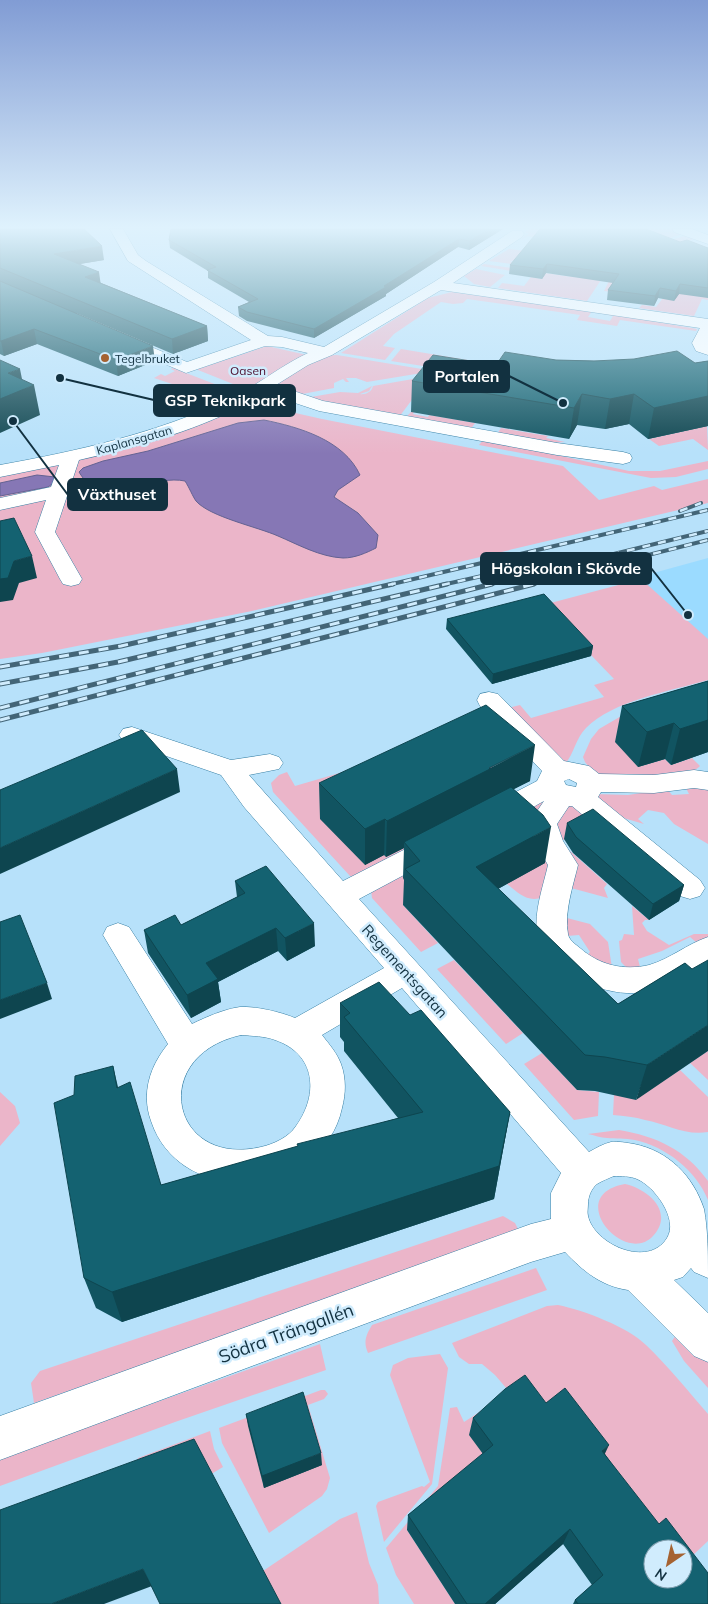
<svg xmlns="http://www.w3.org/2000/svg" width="708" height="1604" font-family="Mulish,sans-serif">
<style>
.built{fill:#9bdbff}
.green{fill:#ebb5c9}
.water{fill:#8677b5;stroke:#636292}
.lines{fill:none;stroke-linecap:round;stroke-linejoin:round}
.minor-casing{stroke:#367fa4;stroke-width:1}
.minor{fill:#fff;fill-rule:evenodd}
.rail-far1-casing{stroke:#436577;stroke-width:4}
.rail-casing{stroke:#436577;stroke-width:5}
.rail-far1{stroke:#d0ecfd;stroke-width:2.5;stroke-dasharray:8;stroke-linecap:butt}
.rail{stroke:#d0ecfd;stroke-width:3;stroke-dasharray:10;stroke-linecap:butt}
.wall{fill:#115461}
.shaded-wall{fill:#0e454f}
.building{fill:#146271;stroke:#0e454f;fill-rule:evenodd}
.poi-dot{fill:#a56231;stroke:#d0ecfd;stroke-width:2}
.labels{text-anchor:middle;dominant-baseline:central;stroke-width:5;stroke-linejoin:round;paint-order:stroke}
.far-poi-label{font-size:12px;fill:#123140;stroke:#d0ecfd;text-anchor:start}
.far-park-label{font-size:12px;fill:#4b0c2c;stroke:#d0ecfd}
.far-street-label{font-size:12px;fill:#123140;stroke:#d0ecfd}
.street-label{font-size:15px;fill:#123140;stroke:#d0ecfd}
.near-street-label{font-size:18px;fill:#123140;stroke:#d0ecfd}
.leader{fill:none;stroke:#123140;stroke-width:2}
.callout-dot{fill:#123140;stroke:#d0ecfd;stroke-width:2}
.callout{fill:#123140;stroke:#123140;stroke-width:2}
.callout-label{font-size:16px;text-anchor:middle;font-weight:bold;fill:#fff}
</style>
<rect width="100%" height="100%" fill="#b7e1fa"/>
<path class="built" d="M708,558V650L628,580Z"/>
<path class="green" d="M530,229H671L683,234L669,238L629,234L647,247L688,235L697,238L668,247L708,271V300L702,299L694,316L639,308L642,305L656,307L663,298L604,291L609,281L613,262L587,301L498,288L502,283L524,286L531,277L542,279L529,274L481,266L484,264L572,277L514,260L510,262L515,263L512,264L489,261L509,249L576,257L589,249L528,236L521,239L529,234L525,232Z
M476,269L505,275L490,287L474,284L464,276Z
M452,292L592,311L588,317L610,321L613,316L599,313L600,312L697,329L696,331L620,320L617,326L577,320L580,315L467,299L463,303L453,304L441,302L394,334L383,346L395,348L385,360L341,353L428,298Z
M267,346L307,355L248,390L198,370V369Z
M401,349L510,367L442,369L391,361Z
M337,355L434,371L367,382L356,378H346L349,382H346L343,379L334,383V388L297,395L278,387L276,381L316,356Z
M173,368L238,393L230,397L203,389H187L154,378L161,374L165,376L175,371L171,369Z
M430,376L399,417L305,398L340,392L358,393L372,386L369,391L360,394C365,395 372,392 373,386Z
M256,399L291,412L322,419L563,466L599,500L654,486L662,490L708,479V503L252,611L42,653L0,659V474C86,454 177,440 256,399Z
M411,412H414L413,414L428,417L429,415L475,423L470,430L405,418Z
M707,426L708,450L693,439L659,446L649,439Z
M501,428L548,436L546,438L565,442L549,443L497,434Z
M484,439L629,471H660L708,461V469L676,477L651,478L479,445Z
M641,579L708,639V680C671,691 612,701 586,728C575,739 574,755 564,765L510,710L512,707L520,705L531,718L604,697L594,685L614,679L543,605Z
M623,715L638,767L665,759L671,765L692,758L700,766C682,784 621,776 595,775L585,762L583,757L591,739L599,729Z
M497,727L490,801L355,878L350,876L273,792L271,783L279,775L287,772L295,786Z
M686,788H708V844L674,824L664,813L648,810L638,819L644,824L613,815L594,794L628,795L667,789L672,795L689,794Z
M546,795L551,861L546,896C528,904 520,894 507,884L403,905L438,943L421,952L372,898L371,890Z
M567,802L582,810L589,825L560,842L607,884L604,888L608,898L571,888L554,840L556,821Z
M632,906L649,920H645L642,923L647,931L669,945L694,934H708V939L697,943L690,937L662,951L638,959L640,967L628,969L621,962L619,941L622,940L624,934L634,935Z
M563,917L590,924L608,942L612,968L584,958L590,952L579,935L567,936Z
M454,960L523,1033L506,1044L437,969Z
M708,1051V1080L690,1063Z
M542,1053L577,1090L599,1092L598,1116L574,1120L524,1064Z
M680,1070L708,1097V1132C685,1136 667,1124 645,1120C635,1117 624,1116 613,1115L614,1094L636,1099Z
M0,1092L15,1106L20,1123L0,1146Z
M619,1130C656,1136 686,1150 708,1181V1200C696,1170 666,1147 635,1140C625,1138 616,1139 607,1138C601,1138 594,1135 588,1134Z
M625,1184C648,1189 675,1212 653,1236C624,1267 563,1195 625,1184Z
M503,1216L515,1223L520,1233L34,1403L31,1383L40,1371Z
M536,1268L547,1290L368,1353C363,1342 366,1335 372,1325Z
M558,1305C583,1310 628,1327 646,1345C668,1366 688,1391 708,1414V1541L691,1557L683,1548L502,1408L495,1398L507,1389L495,1375L482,1364H469L459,1357L452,1343L547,1306Z
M680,1329L708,1359V1388L684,1361L672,1341Z
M320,1344L326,1370L175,1422L0,1486V1458Z
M440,1354L448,1368L432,1484L384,1542L376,1506L378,1502L422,1486L424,1487L430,1482L390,1375L393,1365L408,1358Z
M321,1390H325L328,1394L324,1399L308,1405L330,1478L327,1489L322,1496L269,1533L222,1443L219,1428Z
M457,1407L464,1422L481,1411L489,1462L407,1530L455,1604H414L396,1575L386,1548L438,1486L450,1408Z
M210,1431L214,1449L223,1467L208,1476L126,1487L138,1458Z
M357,1512L369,1563L378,1585L379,1604H276L260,1573L340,1519Z"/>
<path class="water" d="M264,420C299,427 344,440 360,475L338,490L334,497L358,513L378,535L376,548C366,553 355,558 343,558C320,557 297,544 278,536C258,527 210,517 196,501C193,497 189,487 185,481C156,475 121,498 99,491C90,488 84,480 79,472L83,468L103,461L148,451L238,423Z
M37,475L55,477V482L48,487L0,496V483Z"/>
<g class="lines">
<g class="minor-casing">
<path id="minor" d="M110,229H123L138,255L146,261L268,336L282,337L324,347L434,282L512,231H522L524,234L522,237L453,283L708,319V355L696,351L692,343L700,328L441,290L332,355L308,365L276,385L323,401L557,443L623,452L630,454L632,458L630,462L623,464L557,455L319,411L265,393C210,427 142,446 79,460L55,532L82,579L79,584L71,586L63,584L60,579L35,532L46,500L0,510V498L51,487L59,465L0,477V465C78,451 157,433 229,399C257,386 280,366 308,353L282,347L265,346L186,373L113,342L111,339L113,336H125L187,362L251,340L128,261Z
M673,229H692L708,235V244L674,232Z
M489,692L498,694L564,761L589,766L599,774L654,775L694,770L708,772V790L694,788L654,793L601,792L598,797L700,880L705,888L700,896L690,899L680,896L572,806H569L557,824L563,841L578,865C573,886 564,912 568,934C569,940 575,944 580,948C599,965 624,971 649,965C670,959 687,944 708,937V964C686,977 660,991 634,993C601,995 542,970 537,933C534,911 543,887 548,865L535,843L529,823L544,801C526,810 504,829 483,823L479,816L483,809L537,781L542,771L480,706L477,700L480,694ZM569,779L577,783L576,787L566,785L564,781Z
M132,727L231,760L270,754L279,757L283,763L279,769L249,775L343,881L427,838L437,835L447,838L451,845L447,852L359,899L589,1152C596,1148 603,1144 611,1142C618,1141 627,1143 634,1144C669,1151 693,1176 704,1209C708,1231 708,1255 708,1278L694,1272L691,1268L683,1277L674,1280L708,1313V1362L694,1356L628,1290C601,1286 583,1271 565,1252L531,1262L0,1460V1416L531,1224L551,1219V1193L561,1173L402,988L322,1035C329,1044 337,1053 341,1064C346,1078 346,1093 342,1108C323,1198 181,1211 151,1121C141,1093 150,1066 168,1044L103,935L107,927L118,923L129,927L192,1024C206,1017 225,1009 240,1007C255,1006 281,1012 295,1018L384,968L244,807L221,775L123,741L119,735L123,729ZM241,1035C252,1036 265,1036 275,1040C316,1054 319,1094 296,1126C289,1137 274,1144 261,1147C171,1168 147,1056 241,1035ZM614,1176C621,1176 630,1176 637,1179C654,1186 679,1219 667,1238C648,1269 594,1244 588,1216C587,1212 588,1208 588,1204C588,1197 591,1189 597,1184C602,1181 609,1178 614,1176Z"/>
</g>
<use href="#minor" class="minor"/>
<g class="rail-far1-casing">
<path id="rail-far1" d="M680,511L701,503
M388,585L708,510
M442,585L482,576
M487,585L708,531
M529,585L708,540"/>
</g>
<g class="rail-casing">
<path id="rail" d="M0,667L121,646L393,584
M0,684L118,662L447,584
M0,708L492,584
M0,720L534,584"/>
</g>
<use href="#rail-far1" class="rail-far1"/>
<use href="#rail" class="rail"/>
</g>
<path class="wall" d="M0,229L104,260L79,264L101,283L207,326L208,341L173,354L76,313L155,361L118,376L37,344L4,356L0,354Z
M171,229H503L469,250L458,247L386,294V296L314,338L247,321L239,316L238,307L249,302L208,278V271L170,248L169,240Z
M680,242L708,248V298L679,294L674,301L658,298L654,306L607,300L608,290L613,283L546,273L542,279L509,274L510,265Z
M556,360L695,363L708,361V426L648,439L629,424L605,429L577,425L569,439L411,412L412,381L496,365Z
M447,619L593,646L591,656L492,684L446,629Z
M708,681V752L671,765L665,759L638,767L615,742L622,706Z
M530,781L513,789L545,863L498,889L618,1004L685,963L636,1100L595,1091L577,1090L403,905L404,880L403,878L404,848L386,857L384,855L365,865L320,819L319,783Z
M567,823L684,885L679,901L649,920L573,853L564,839Z
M235,881L315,946L287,961L278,951L218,982L221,1002L191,1018L148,953L144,930L181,925L237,897Z
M340,1003L410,1015L510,1112L494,1199L122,1322L96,1308L84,1278L74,1095L113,1066L118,1087L161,1185L398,1118L344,1051V1042L340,1037Z
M546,1403L605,1454L708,1604H573L575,1600L592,1585L563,1544L495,1604H455L407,1530L408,1515L483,1454L469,1435L473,1418Z
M246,1414L322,1465L264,1488L248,1426Z"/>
<path class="shaded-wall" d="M490,229H503L469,250L470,241Z
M459,239L458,247L386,294V296L314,338V329L384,286Z
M102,246L104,260L56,268L54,254Z
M547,264L546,273L542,279L543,269Z
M99,272L101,286L85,277Z
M680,284L679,294L674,301L676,291Z
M660,288L658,298L654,306L655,296Z
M207,326L208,341L173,354L172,339Z
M34,329L37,344L4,356L1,341Z
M153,346L155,361L118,376L116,360Z
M20,369L24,389L34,385L40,415L0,433V399L8,373Z
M582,394L577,425L569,439L574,408Z
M634,394L629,424L605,429L610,399Z
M708,396V426L648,439L654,408Z
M32,556L37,578L19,583L13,600L0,602V579L14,561Z
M593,646L591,656L492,684L493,674Z
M708,720V752L671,765L680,729Z
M674,723L665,759L638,767L647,732Z
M535,745L530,781L487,803L404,842V848L386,857L387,821Z
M177,769L180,792L0,874V848Z
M385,819L384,855L365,865V829Z
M551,827L545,863L472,903L476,867Z
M684,885L679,901L649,920L653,904Z
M314,923L315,946L287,961L285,938Z
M276,928L278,951L218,982L221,1002L191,1018L187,995L206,963Z
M47,983L52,999L0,1019V1000Z
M708,1025V1051L636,1100L647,1065Z
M510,1112L494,1199L122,1322L112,1292Z
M609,1445L601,1462L602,1451Z
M321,1453L322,1465L264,1488L262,1476Z
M570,1529L563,1544L495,1604H485Z
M143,1569L152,1586L104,1604H51Z"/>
<path class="building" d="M0,229H84L102,246L54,254L99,272L85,277L207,326L172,339L0,268Z
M171,229H490L470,241L459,239L384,286L386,287L314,329L247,312L238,307L258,299L207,270L216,267L169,240Z
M540,229H646L680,242L687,240L708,248V288L680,284L676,291L660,288L655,296L608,290L619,274L547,264L543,269L510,265Z
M0,281L153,346L116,360L34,329L1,341H0Z
M677,351L695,363L708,361V396L654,408L634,394L610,399L582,394L574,408L412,381L433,355L496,365L505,352L556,360L594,361L634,359Z
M0,360L20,369L8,373L34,385L0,399Z
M14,518L32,556L14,561L8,578L0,579V521Z
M544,594L593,646L493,674L447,619Z
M708,681V720L680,729L674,723L647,732L622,706Z
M486,705L535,745L489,768L490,769L387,821L385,819L365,829L319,783Z
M142,730L177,769L0,848V790Z
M511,787L543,815L551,827L476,867L618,1004L685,963L692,969L708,960V1025L647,1065L605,1057L585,1055L405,869L420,861L404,842Z
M593,809L684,885L653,904L576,837L567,823Z
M266,866L314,923L285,938L276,928L206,963L218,979L187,995L144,930L175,915L181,925L245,893L235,881Z
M20,915L47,983L0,1000V922Z
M379,982L410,1015L421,1010L510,1112L499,1166L112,1292L84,1278L54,1103L74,1095L75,1076L113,1066L117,1088L130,1082L161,1185L298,1146L297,1144L423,1112L344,1017L350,1013L340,1003Z
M525,1375L546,1403L565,1388L609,1445L602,1451L659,1524L666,1518L708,1573V1604H578L575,1600L603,1575L570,1529L485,1604H467L408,1515L493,1445L473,1418L505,1389ZM653,1549H683V1579H653Z
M303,1392L321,1453L262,1476L246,1414Z
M194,1439L281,1604H160L143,1569L51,1604H0V1510Z"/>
<linearGradient id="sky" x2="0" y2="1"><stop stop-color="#819cd4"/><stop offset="0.5" stop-color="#dff2fd"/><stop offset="1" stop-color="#dff2fd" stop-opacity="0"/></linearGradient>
<rect width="708" height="454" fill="url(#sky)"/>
<circle class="poi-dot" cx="105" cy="358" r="5"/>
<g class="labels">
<g class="far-poi-label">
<text x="115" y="358">Tegelbruket</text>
</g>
<g class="far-park-label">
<text x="248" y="370">Oasen</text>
</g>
<g class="far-street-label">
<text transform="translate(134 440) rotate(-16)">Kaplansgatan</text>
</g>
<g class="street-label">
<text transform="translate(405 971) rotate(48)">Regementsgatan</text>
</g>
<g class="near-street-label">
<text transform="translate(286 1333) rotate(-20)">Södra Trängallén</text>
</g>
</g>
<path class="leader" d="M563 403L509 376M60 378L154 400M13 421L68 495M688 615L651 568"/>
<g class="callout-dot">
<circle cx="563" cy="403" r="5"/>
<circle cx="60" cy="378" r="5"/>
<circle cx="13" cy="421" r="5"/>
<circle cx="688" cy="615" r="5"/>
</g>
<g class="callout">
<rect x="424" y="361" width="85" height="31" rx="5"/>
<rect x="154" y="385" width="141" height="31" rx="5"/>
<rect x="68" y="479" width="99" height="31" rx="5"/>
<rect x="481" y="553" width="170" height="31" rx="5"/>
</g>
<g class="callout-label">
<text x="467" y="382">Portalen</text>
<text x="225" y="406">GSP Teknikpark</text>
<text x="117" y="500">Växthuset</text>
<text x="566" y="574">Högskolan i Skövde</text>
</g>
<g transform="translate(668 1564) rotate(214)"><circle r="24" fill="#d0ecfd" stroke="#84a1b1"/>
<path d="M0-4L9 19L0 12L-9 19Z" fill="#a56231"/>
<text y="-8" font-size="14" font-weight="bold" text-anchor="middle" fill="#123140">N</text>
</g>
</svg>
